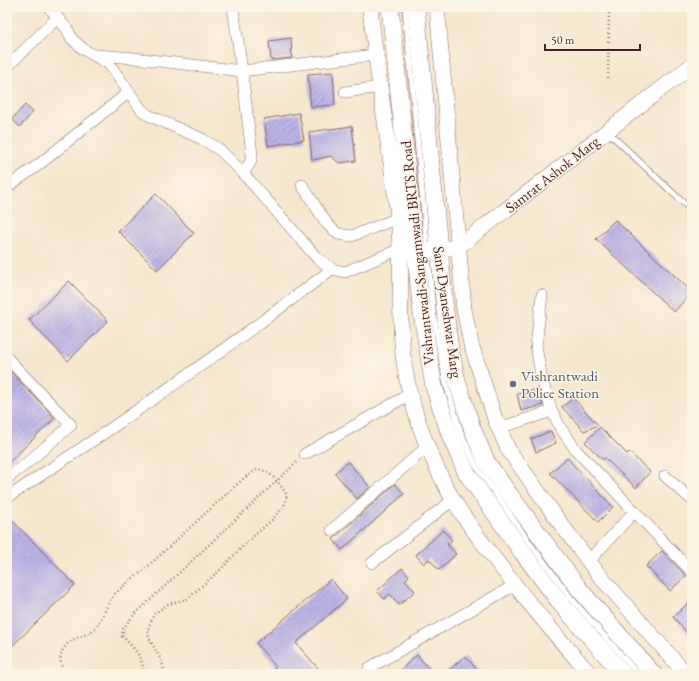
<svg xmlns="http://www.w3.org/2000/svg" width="699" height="681" font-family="'EB Garamond',serif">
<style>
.building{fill:url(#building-hatch)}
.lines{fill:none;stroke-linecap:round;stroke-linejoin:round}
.lane-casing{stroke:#866564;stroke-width:7}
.street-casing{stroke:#866564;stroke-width:12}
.secondary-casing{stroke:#866564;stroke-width:16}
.primary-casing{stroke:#866564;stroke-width:18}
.path{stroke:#866564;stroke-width:2.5;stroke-dasharray:1 3;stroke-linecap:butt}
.lane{stroke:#fff;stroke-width:5.5}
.street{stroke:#fff;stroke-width:11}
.secondary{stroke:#fff;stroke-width:15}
.primary{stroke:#fff;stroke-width:17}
.service-dot{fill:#5c6f8a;stroke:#fcf5e5;stroke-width:1.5}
.labels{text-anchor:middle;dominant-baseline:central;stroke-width:3;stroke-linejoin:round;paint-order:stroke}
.street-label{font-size:15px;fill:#4a1f2b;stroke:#fcf5e5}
.service-label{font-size:15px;fill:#4e5e75;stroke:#fcf5e5;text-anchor:start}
</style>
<defs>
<pattern id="building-hatch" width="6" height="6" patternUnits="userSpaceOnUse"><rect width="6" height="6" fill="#bcb3e6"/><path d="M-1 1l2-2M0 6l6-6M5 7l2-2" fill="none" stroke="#9b91bb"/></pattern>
</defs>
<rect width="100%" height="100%" fill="#fcf5e5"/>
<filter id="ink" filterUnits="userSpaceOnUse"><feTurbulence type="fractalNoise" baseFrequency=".025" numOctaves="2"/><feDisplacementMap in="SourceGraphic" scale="8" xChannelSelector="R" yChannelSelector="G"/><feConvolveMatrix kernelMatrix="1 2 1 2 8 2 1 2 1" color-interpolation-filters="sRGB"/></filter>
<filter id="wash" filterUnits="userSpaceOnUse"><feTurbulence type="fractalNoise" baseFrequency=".012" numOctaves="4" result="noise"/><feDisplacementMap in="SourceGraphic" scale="16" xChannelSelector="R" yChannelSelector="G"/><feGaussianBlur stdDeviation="0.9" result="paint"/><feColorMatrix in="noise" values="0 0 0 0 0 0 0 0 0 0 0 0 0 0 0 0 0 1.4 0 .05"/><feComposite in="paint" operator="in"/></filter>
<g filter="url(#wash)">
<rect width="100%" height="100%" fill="#f6e6cd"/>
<g id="blocks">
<path class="building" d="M291,38L292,58L271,60L269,41Z
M333,72L335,105L311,107L308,74Z
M25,105L33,112L20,127L12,119Z
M299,113L304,140L268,146L264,119Z
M352,126L356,161L339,163L331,156L312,160L309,132Z
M156,194L194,233L157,270L118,231Z
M615,220L692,292L674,312L596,239Z
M69,281L108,321L68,361L29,320Z
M7,368L55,418L7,464Z
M538,389L543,405L521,411L517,394Z
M573,398L598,425L584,431L562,407Z
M600,427L627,454L629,452L650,472L636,488L605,458L603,460L585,442Z
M551,431L556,443L536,452L531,439Z
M567,458L613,507L598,522L550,473Z
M348,462L370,487L357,499L335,473Z
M395,484L404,494L342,550L333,539Z
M7,515L75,585L7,651Z
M443,530L452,540L447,544L456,554L439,570L429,559L424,564L416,555Z
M662,551L686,576L670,591L646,566Z
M402,568L409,576L405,580L415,591L399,605L390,594L384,599L377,591Z
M331,579L347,599L296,643L323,674H268L276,667L256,643Z
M692,600V638L673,617Z
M417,655L434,674H396Z
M465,656L481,674H444Z"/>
</g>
</g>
<g filter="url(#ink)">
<use href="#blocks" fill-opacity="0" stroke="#866564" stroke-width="1"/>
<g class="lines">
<g class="lane-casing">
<path id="lane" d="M405,7L433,312L446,384L461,433L476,466L532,546L571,598L638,674
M607,131L692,211"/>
</g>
<g class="street-casing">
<path id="street" d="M49,7L67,29L72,39L83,49L109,64L141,109L148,115L202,139L220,150L243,173L317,258L332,269L345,272L400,249
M233,7L242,71L252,155L250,163L243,173
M97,55L134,58L242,71L375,55
M7,67L57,18
M345,92L380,87
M302,185L327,224L338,234L352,236L398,218
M7,187L37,166L129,92
M542,295L536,346L542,380L551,409L560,427L576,450L692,572
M7,358L71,425L27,463L7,478
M499,428L552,411
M305,454L410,394
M665,476L692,500
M7,498C42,474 78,451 113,427C187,376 260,324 332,269
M332,530L428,446
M589,561L634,512
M372,563L454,499
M369,668L515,585"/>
</g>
<g class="secondary-casing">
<path id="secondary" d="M370,7C377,77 390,147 398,217C403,263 398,309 403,355C408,398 425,445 444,483C456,507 472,529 488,550C520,593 554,634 590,674
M437,7L464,309L471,344L481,375L495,419L508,449L561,524L599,575L686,674
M405,250L415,252L458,247L692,65"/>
</g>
<g class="primary-casing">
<path id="primary" d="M390,7L422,314L434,387L451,437L466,472L523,553L562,605L623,674
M416,7L445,311L450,349L457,381L472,428L486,461L509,494L580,590L653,674"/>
</g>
<path class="path" d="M608,78L609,7
M64,674C61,666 58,656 64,648C72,635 86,639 96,627C104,618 106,604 114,595C124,584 136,577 147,567C179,538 211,508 244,478L258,469C272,472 279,483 287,495L284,506L273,519L246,543L218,572L187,599L168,604L154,614L148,629L149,638L162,662L165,674
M143,674C144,657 133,647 122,636L123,629L132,617L298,461"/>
<use href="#lane" class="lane"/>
<use href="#street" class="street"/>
<use href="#secondary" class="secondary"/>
<use href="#primary" class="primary"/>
</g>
</g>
<circle class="service-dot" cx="513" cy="384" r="4"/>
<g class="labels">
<g class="street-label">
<text transform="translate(552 174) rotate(-38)">Samrat Ashok Marg</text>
<text transform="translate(417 253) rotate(-96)">Vishrantwadi-Sangamwadi BRTS Road</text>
<text transform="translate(448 312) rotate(82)">Sant Dyaneshwar Marg</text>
</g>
<g class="service-label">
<text x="521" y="375">Vishrantwadi<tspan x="521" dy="17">Police Station</tspan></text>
</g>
</g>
<rect width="699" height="681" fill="none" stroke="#fcf5e5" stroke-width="24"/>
<path d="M545 44v6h95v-6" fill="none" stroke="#4a1f2b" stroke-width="2"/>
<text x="551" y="44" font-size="12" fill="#4a1f2b" stroke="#fcf5e5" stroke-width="3" paint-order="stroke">50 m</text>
</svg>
